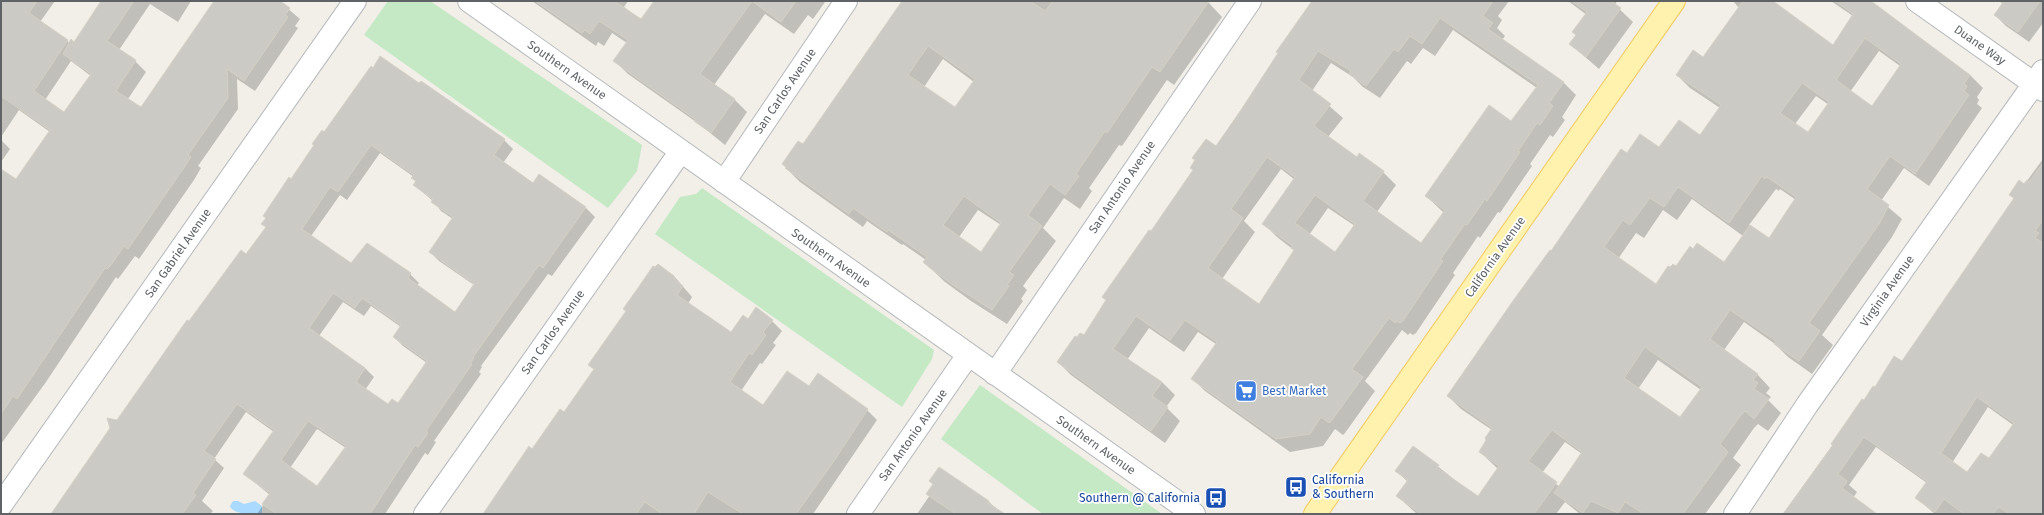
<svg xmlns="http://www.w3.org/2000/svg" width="2044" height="515" font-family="'Fira Sans',sans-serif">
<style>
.green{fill:#c5e8c5}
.water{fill:#aadaff}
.shadow{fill:#0003;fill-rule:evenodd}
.building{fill:#cccac5;stroke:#d6d1c6;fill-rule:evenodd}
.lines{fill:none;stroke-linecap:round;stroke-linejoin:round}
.minor-casing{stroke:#b5b8bc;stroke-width:24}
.major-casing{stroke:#f2c960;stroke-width:24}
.minor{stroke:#fff;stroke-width:22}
.major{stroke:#fff2af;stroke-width:22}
.labels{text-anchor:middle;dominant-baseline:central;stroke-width:3.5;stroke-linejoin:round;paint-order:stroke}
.street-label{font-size:12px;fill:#5f6368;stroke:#fff}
.shop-label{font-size:12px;fill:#366cbe;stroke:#fff;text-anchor:start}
.transit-label{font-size:12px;fill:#164399;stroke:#fff;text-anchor:start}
</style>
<rect width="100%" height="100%" fill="#f1efe8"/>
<path class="green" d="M388,1H430L642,145L637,171L608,208L364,35Z
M702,188L934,350L932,359L902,407L655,234L680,197L696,194Z
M980,385L1162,514H1043L941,439Z"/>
<path class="water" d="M233,501H238L244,504L255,501L262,506V514C252,514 233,515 230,506Z"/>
<path class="shadow" d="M1,1H55L40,22L70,43H74L101,3L99,1H191L178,22L150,4L119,50L135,61L146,72L128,99L141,109L221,1H279L300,19L295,26L298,28L255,91L237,79L238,109L198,166L201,168L194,180L139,259L135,256L121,275L118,279L116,277L46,382L1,444V170L16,180L50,132L19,110L1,137ZM71,61L91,76L64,113L45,100Z
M532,1H628L624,7L641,20L655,1L825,2L813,19L808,15L794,34L765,14L714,85L734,99L747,112L725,145L699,124L628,74L615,61L627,43L612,33L604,46L598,42L596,46Z
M903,1H1209L1208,2L1222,17L1174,85L1167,80L1122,146L1119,145L1089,188L1092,191L1080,209L1064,198L1043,228L1056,241L1023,286L1027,290L1021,299L1023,301L1007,324L971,301L945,282L924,262L926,260L903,244L902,245L867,221L863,227L800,182L786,168ZM943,59L974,82L956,109L924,87ZM978,210L1001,225L981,253L959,237Z
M1312,1H1509L1498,16L1502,20L1497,28L1505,36L1502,40L1563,82L1576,95L1562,117L1565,120L1553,137L1550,135L1530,164L1532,166L1500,213L1498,212L1480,238L1478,236L1453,273L1455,275L1416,333L1413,335L1410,333L1408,335L1402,330L1365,381L1375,391L1345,433L1343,435L1335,429L1323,446L1290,452L1205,391L1192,378L1216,344L1198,332L1184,352L1149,328L1127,360L1162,382L1175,395L1166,407L1180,421L1165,443L1071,375L1058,362L1078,339L1084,336L1151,233L1216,147L1279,53L1278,52ZM1453,30L1537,88L1511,123L1426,196L1444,213L1422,244L1377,212L1396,185L1383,172L1357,158L1328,137L1343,118L1312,91L1331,63L1353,77L1363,87L1380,98L1407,61L1411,64L1423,48L1435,56ZM1281,169L1295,180L1264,224L1277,237L1295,251L1260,305L1222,279L1255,232L1244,221ZM1328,208L1355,226L1335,254L1309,235Z
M1568,1H1617L1615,5L1633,22L1599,69L1570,44L1577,35L1587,15Z
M1733,1H1771L1833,46L1853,16L1831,1H1868L1970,75L1983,88L1977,97L1979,100L1977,104L1982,108L1929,186L1904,168L1881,201L1902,219L1892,237L1822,335L1833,345L1812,374L1788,357L1775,344L1744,322L1724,350L1757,374L1770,388L1766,393L1771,397L1768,400L1781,413L1768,431L1758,424L1754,428L1733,458L1741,465L1705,514H1580L1565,502L1556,514H1417L1397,496L1408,482L1396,471L1413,447L1478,498L1498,469L1480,452L1492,430L1461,409L1448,396L1551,253L1627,155L1660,149L1700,136L1720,108L1690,88L1677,75L1704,58L1739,8ZM1879,51L1900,66L1872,108L1850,92ZM1816,96L1829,105L1808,133L1795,124ZM1776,189L1779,191L1780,189L1796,200L1770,239L1749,225ZM1692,199L1743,236L1725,264L1677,268L1656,285L1618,259L1636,233L1644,238L1663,210L1677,220ZM1658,360L1701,390L1680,419L1638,389ZM1565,442L1582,454L1560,487L1542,473Z
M1999,1H2043V23L2029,42L2006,26L1995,15L2003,4Z
M325,133L504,140L513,149L503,163L533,184L539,175L586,208L595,217L552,276L548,274L481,366L482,367L479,372L481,374L434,441L436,442L428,455L425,453L385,514H257L270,495L244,474L274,432L246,412L214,459L224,468L202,501L213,511L210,514H51L190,323L267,228L291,180ZM380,153L414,177L413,178L416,182L414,185L433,201L441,211L453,219L430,252L439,261L474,285L455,313L417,286L419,283L410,274L367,244L351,264L311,236L340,195L347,200ZM343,302L364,316L371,306L401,327L394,337L403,346L427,363L398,404L388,406L365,390L374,377L365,368L319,336ZM317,429L346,448L317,488L290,468Z
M1,140L10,149L1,162Z
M2043,159V514H1935L1916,498L1927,483L1876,447L1849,485L1857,492L1853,498L1876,514H1783L1864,401L1875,388L1902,362L2015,199L2010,195L2024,185ZM1988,407L2013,425L1989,460L1968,473L1952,463Z
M674,276L692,297L688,304L732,333L748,320L772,321L782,331L773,343L776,345L762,364L760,363L741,391L763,407L809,388L819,375L867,410L877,420L813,514H484L533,450L565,414L595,370L590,365Z
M939,468L989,502L1003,514H917L930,495Z"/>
<path class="building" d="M1,1H37L29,13L68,40L34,91L64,112L91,74L63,54L71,39L74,42L101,1H134L107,41L136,60L116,91L141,107L214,1H280L290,8L285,15L288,17L244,81L227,69L228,98L188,155L191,157L183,169L128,249L124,246L111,265L107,269L105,268L17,399L13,396L1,414V169L16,179L50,130L1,96Z
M535,1H614L641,19L654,1H796L781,22L752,1L700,74L735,99L711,133L694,121L695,119L613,61L628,40L599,21L590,34L585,30L582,33Z
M902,1H1030L1045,11L1053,1H1209L1160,72L1152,67L1107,133L1105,131L1076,174L1079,176L1065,195L1050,184L1028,215L1042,226L1009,272L1014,275L1007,285L1009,286L992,310L956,287L930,268L923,262L927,257L888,230L887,232L853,208L849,214L785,168L786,167L782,164L798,141L803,144ZM928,46L975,79L955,107L908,75ZM964,196L1001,223L981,252L943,225Z
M1312,1H1493L1483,16L1493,23L1488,29L1564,82L1549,103L1553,106L1540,125L1537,123L1518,151L1520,152L1487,201L1485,199L1467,225L1465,224L1440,260L1443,261L1403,321L1400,323L1396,321L1395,323L1389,318L1352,369L1363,377L1332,420L1329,423L1321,417L1310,434L1276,439L1191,379L1217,342L1185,320L1170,340L1136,316L1113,349L1162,382L1152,396L1168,407L1151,431L1057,362L1075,336L1077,337L1080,333L1084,335L1106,300L1102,297L1149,230L1151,231L1193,170L1190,168L1195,160L1192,158L1206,139L1216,146L1241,110L1278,53L1276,52ZM1440,18L1538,85L1511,121L1489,105L1425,196L1445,210L1421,243L1363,201L1384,171L1359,153L1357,157L1314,126L1331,104L1299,80L1318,51L1351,71L1349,74L1366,86L1394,49L1398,52L1410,36L1422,44ZM1267,157L1295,177L1262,224L1293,246L1291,248L1294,250L1259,304L1208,268L1243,218L1231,209ZM1315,195L1355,224L1335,252L1295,223Z
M1572,1H1611L1621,8L1586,57L1569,44L1576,35L1572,32L1587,12Z
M1743,1H1773L1833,45L1853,14L1835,1H1871L1970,75L1964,84L1967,86L1964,91L1969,95L1915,174L1890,156L1867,189L1889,205L1879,224L1809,323L1820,331L1799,361L1774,344L1776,341L1730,310L1710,339L1758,374L1753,380L1758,383L1754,389L1769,399L1754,419L1745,411L1741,415L1720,444L1728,452L1683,514H1644L1625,502L1618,513L1591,501L1583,513L1554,493L1582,452L1552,430L1528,461L1557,482L1534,514H1421L1396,496L1408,480L1395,471L1413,446L1439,465L1437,468L1478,496L1499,466L1479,452L1486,440L1485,438L1492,428L1447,396L1515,298L1550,250L1551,251L1621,149L1627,153L1640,134L1659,147L1679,120L1700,135L1721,105L1676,75L1693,50L1703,57ZM1865,38L1901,64L1872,106L1836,80ZM1802,83L1829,102L1808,132L1780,113ZM1762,176L1765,179L1767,177L1796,197L1769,238L1750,225L1724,262L1697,243L1693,249L1690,246L1676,266L1673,264L1670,267L1668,266L1656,284L1604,247L1623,220L1630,225L1650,198L1664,207L1678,187L1729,223ZM1645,347L1702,387L1680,417L1624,378Z
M2004,1H2040L2018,32L1994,15Z
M380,56L419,83L421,81L505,139L494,155L533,183L539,174L586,207L543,268L539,265L473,357L474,358L470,363L472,364L426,431L428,433L418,447L415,445L370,514H277L262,504L270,493L243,474L274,430L237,404L204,451L216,459L193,493L196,495L182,514H51L110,428L107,418L117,420L187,320L189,321L241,250L246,254L266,227L261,224L266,218L263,216L289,177L291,179L314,145L312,144L322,130L324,132L371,66L373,68ZM371,145L414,175L411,178L416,181L413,185L433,199L431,202L453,217L429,252L474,284L455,312L408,278L411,273L367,243L351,263L302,229L330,187L338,192ZM333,293L355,308L362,298L401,325L393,337L427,361L398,403L392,399L388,404L356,382L365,368L309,328ZM308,421L346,446L317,486L281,460Z
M2043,163V220L2035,231L2039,233L2035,238L2043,243V514H2009L1999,507L1993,514H1964L1944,499L1935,512L1915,498L1927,481L1864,437L1838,474L1847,481L1842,488L1877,514H1783L1833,445L1831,444L1862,399L1864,400L1873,386L1875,387L1894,356L1902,361L2014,198L2009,195L2019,180L2024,184L2027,180L2029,182ZM1977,397L2014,423L1989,458L1981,453L1967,472L1941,453Z
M658,264L674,276L676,281L683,286L677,295L731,332L743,315L748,319L756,307L773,320L763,332L766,335L752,355L749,353L730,382L763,405L787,371L809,386L818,373L868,409L834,461L796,514H743L708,492L694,514H662L645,502L636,514H483L529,446L532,449L560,409L564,412L594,369L588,365L626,311L623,309L638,288L653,266L655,267Z
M939,467L989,501L988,503L1005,514H956L926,494L933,484L929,481Z"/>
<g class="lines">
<g class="minor-casing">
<path id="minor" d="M469,1L1194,514
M1917,1L2043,90
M724,182L846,1
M995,374L1250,1
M1,505L355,1
M425,514L681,151
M858,514L968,355
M1735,514L1807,405L2043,71"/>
</g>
<g class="major-casing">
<path id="major" d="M1315,514L1674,1"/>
</g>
<use href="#minor" class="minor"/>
<use href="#major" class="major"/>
</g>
<defs>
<g id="supermarket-square" transform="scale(1.15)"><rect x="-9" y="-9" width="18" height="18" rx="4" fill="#3f7fe0" stroke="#fff"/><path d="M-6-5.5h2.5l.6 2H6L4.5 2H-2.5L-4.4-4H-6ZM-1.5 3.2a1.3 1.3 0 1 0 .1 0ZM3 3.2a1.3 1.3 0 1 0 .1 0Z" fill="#fff"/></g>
<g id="bus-square" transform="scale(1.15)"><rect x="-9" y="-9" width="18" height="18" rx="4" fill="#1a4fb4" stroke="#fff"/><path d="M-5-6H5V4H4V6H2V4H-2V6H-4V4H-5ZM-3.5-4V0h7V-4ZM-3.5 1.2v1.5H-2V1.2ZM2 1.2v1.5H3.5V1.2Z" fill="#fff"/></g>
</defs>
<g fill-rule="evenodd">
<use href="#supermarket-square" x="1246" y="391"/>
<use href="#bus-square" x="1296" y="487"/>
<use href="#bus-square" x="1216" y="498"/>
</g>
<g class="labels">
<g class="street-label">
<text transform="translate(1980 45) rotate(35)">Duane Way</text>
<text transform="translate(567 70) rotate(35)">Southern Avenue</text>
<text transform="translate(785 91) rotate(-56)">San Carlos Avenue</text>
<text transform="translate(1122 187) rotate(-56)">San Antonio Avenue</text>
<text transform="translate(178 253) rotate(-55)">San Gabriel Avenue</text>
<text transform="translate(1495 257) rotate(-55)">California Avenue</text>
<text transform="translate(831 258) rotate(35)">Southern Avenue</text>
<text transform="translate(1887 291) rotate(-55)">Virginia Avenue</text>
<text transform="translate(553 332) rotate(-55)">San Carlos Avenue</text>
<text transform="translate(913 435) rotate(-55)">San Antonio Avenue</text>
<text transform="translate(1096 445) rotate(35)">Southern Avenue</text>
</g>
<g class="shop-label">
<text x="1262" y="391">Best Market</text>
</g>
<g class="transit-label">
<text x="1312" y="480">California<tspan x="1312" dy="14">&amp; Southern</tspan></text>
<text x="1200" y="498" text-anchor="end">Southern @ California</text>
</g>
</g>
<rect width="2044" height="515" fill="none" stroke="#5f6368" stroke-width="4"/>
</svg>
